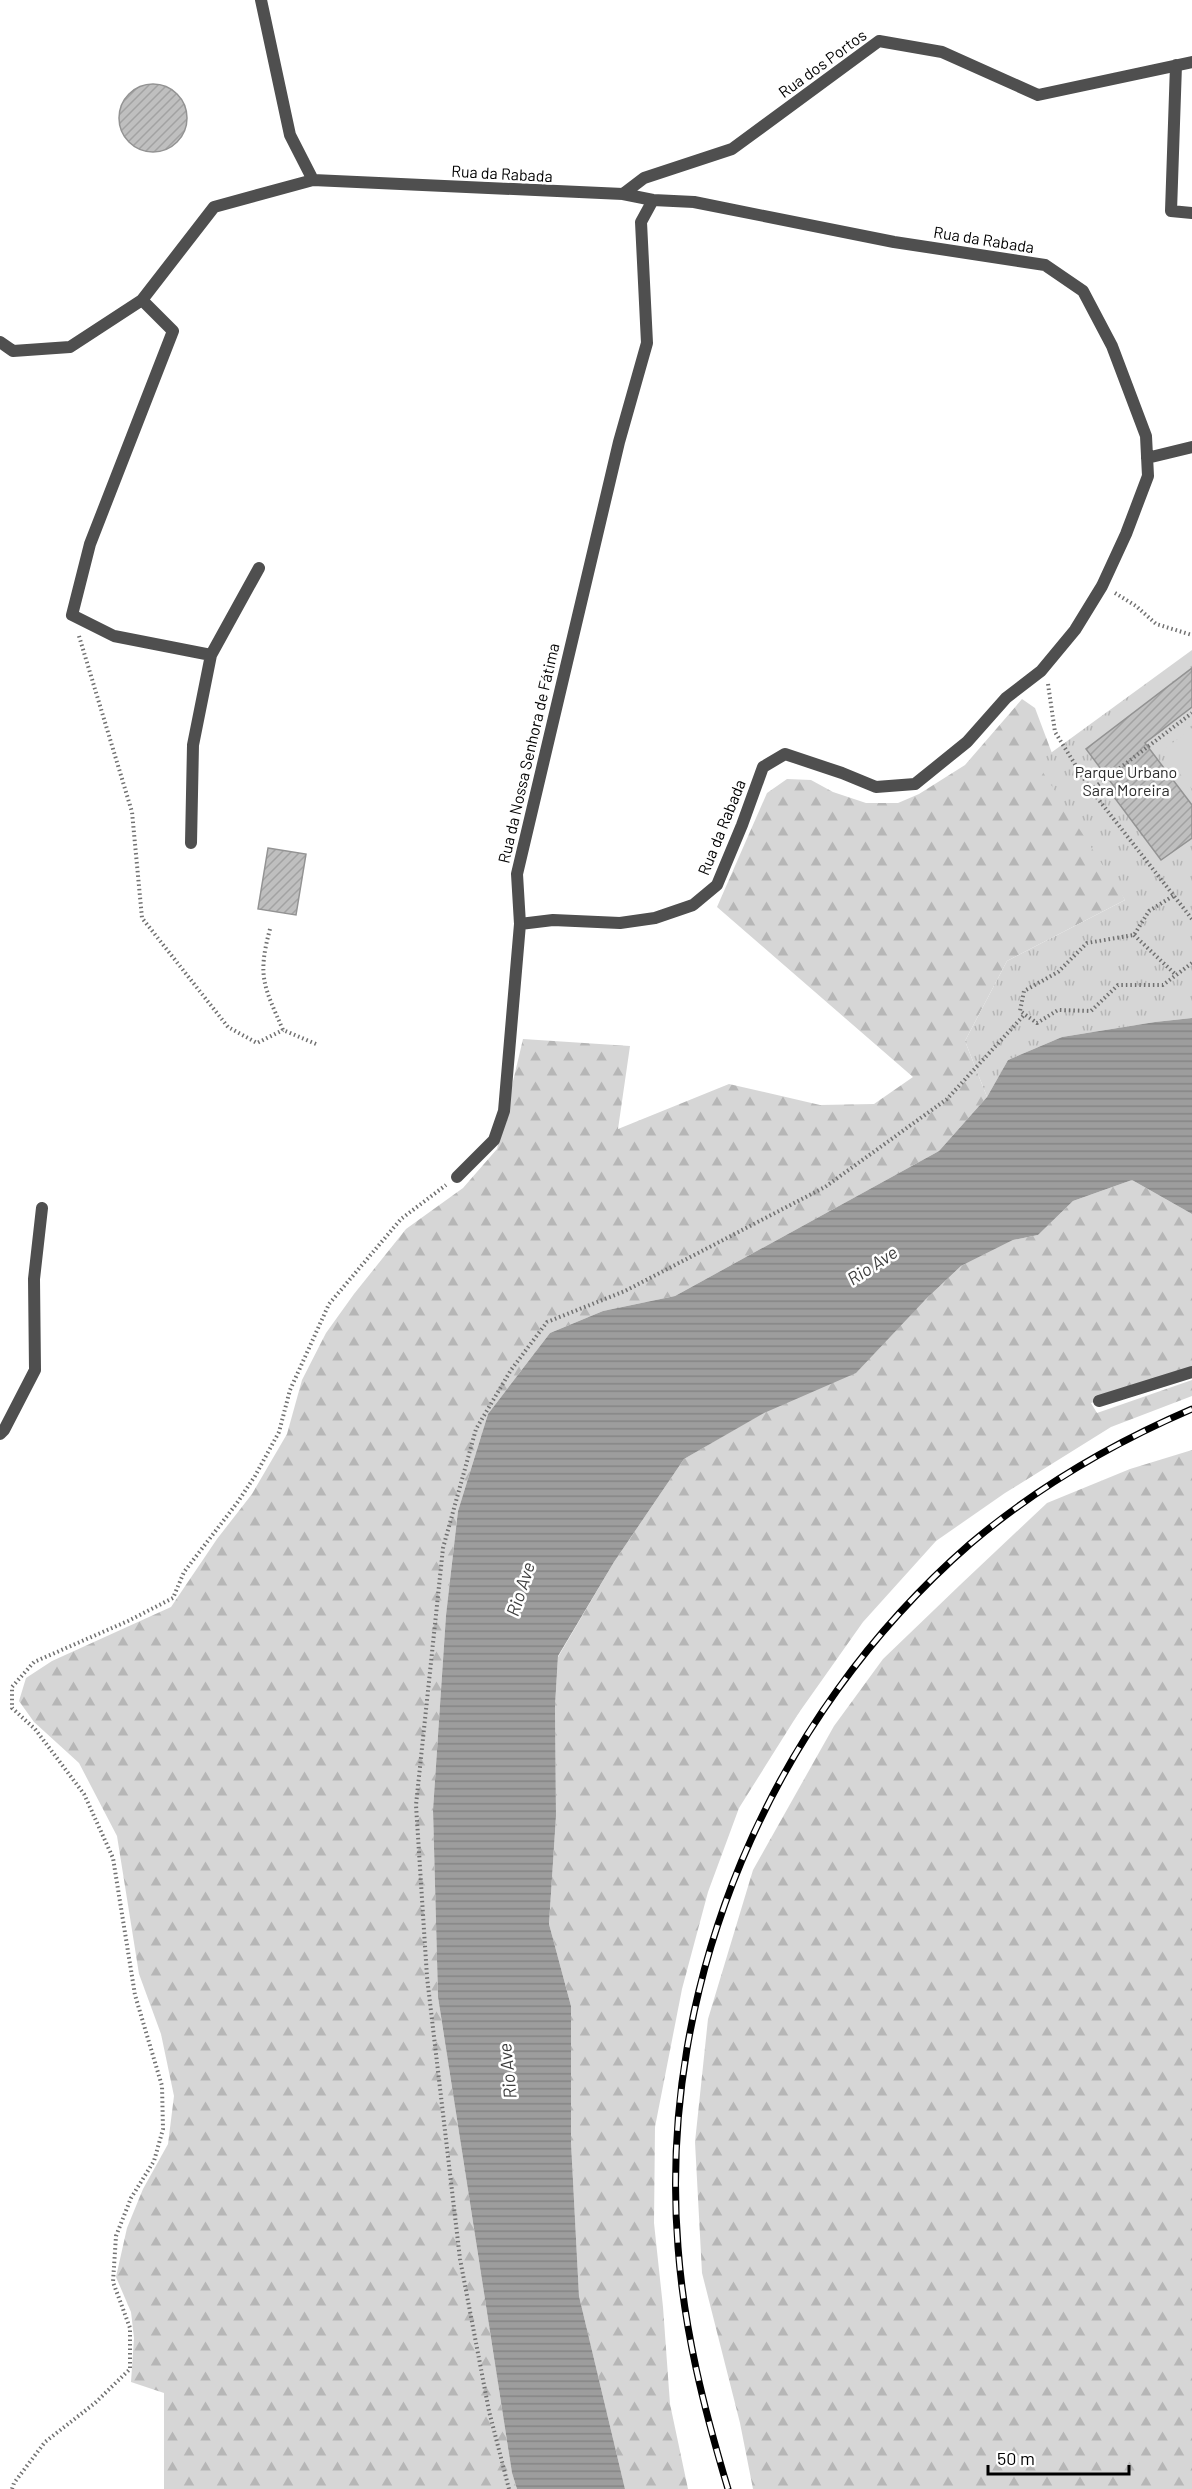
<svg xmlns="http://www.w3.org/2000/svg" width="1192" height="2489" font-family="Barlow,sans-serif">
<style>
.forest{fill:url(#forest-firs)}
.park{fill:url(#park-tufts)}
.pitch{fill:#d6d6d6}
.water{fill:url(#water-rules)}
.building{fill:url(#building-hatch);stroke:#939393;stroke-width:1.5}
.lines{fill:none;stroke-linecap:round;stroke-linejoin:round}
.path{stroke:#717171;stroke-width:4;stroke-dasharray:1.5 3;stroke-linecap:butt}
.minor{stroke:#4f4f4f;stroke-width:12}
.rail-casing{stroke:#000;stroke-width:7}
.rail{stroke:#fff;stroke-width:4.5;stroke-dasharray:14;stroke-linecap:butt}
.labels{text-anchor:middle;dominant-baseline:central;stroke-width:5;stroke-linejoin:round;paint-order:stroke}
.street-label{font-size:16px;fill:#000;stroke:#fff}
.park-label{font-size:16px;fill:#2d2d2d;stroke:#fff}
.water-label{font-size:18px;font-style:italic;fill:#3e3e3e;stroke:#fff}
</style>
<defs>
<pattern id="forest-firs" width="22" height="20" patternUnits="userSpaceOnUse" patternTransform="scale(1.5)"><rect width="22" height="20" fill="#d6d6d6"/><path d="M5 1l3.5 6h-7zM16 11l3.5 6h-7z" fill="#b6b6b6"/></pattern>
<pattern id="park-tufts" width="24" height="20" patternUnits="userSpaceOnUse" patternTransform="scale(1.5)"><rect width="24" height="20" fill="#d6d6d6"/><path d="M3 7l-1-3M5 7V3M7 7l1-3M15 17l-1-3M17 17v-4M19 17l1-3" fill="none" stroke="#b6b6b6"/></pattern>
<pattern id="water-rules" width="6" height="5" patternUnits="userSpaceOnUse" patternTransform="scale(1.5)"><rect width="6" height="5" fill="#9d9d9d"/><path d="M0 2.5h6" fill="none" stroke="#858585"/></pattern>
<pattern id="building-hatch" width="6" height="6" patternUnits="userSpaceOnUse" patternTransform="scale(1.5)"><rect width="6" height="6" fill="#bfbfbf"/><path d="M-1 1l2-2M0 6l6-6M5 7l2-2" fill="none" stroke="#a2a2a2"/></pattern>
</defs>
<rect width="100%" height="100%" fill="#fff"/>
<path class="forest" d="M1022,699L1035,708L1062,780L1125,900L1007,961L965,1041L987,1097L939,1151L675,1296L603,1311L550,1333L488,1414L458,1511L446,1615L433,1810L438,1997L512,2473L517,2489H164V2393L131,2382L134,2338L131,2312L116,2277L127,2228L143,2189L168,2144L174,2096L161,2034L139,1974L117,1836L79,1763L34,1722L19,1701L26,1678L52,1661L171,1607L217,1539L252,1494L287,1434L302,1380L326,1333L354,1294L406,1229L463,1188L497,1149L523,1039L630,1046L618,1129L729,1084L820,1105L874,1104L913,1077L717,907L767,793L787,779L811,780L833,792L866,803H898L919,794L965,765Z
M1132,1180L1192,1214V1368L1091,1403L1097,1413L1192,1380V1396L1111,1427L1005,1493L936,1541L863,1622L798,1714L739,1808L708,1892L682,1989L655,2127L654,2223L663,2307L670,2404L688,2489H625L579,2296L571,2142V2006L549,1924L556,1816L555,1706L558,1657L614,1562L684,1459L763,1413L925,1300L961,1266L1013,1240L1038,1235L1073,1201Z
M1192,1450V2489H753L740,2423L702,2273L695,2142L708,2019L753,1870L834,1726L883,1659L960,1585L1047,1503L1130,1469Z"/>
<path class="park" d="M1192,650V1018L1155,1022L1062,1037L1008,1060L987,1097L965,1041L1007,961L1125,900L1037,763Z"/>
<path class="pitch" d="M1192,728V789L1162,751Z"/>
<path class="water" d="M1192,1018V1214L1132,1180L1073,1201L1038,1235L1013,1240L961,1266L925,1300L856,1373L764,1413L684,1459L614,1562L558,1656L555,1706L556,1816L549,1924L571,2006V2142L579,2296L625,2489H517L512,2473L438,1997L433,1810L446,1615L458,1511L488,1414L550,1333L603,1311L675,1296L939,1151L987,1097L1008,1060L1062,1037L1155,1022Z"/>
<path class="building" d="M119 118a34 34 0 1 1 68 0a34 34 0 1 1-68 0Z
M1192,668V707L1145,743L1192,805V838L1161,860L1111,793L1116,789L1086,749Z
M268,848L306,854L296,915L258,909Z"/>
<g class="lines">
<path class="path" d="M1115,593L1136,606L1156,624L1192,635
M79,636L132,812L142,918L228,1027L257,1043L283,1030
M1048,684L1055,732L1091,790L1192,919
M1091,790L1192,713
M1173,896L1149,911L1134,935L1087,943L1058,972L1024,991L1020,1011L1037,1023L1058,1010L1091,1011L1118,985H1163L1192,963
M270,929C257,977 264,986 283,1030L316,1044
M1134,935L1176,975
M12,2489L14,2483L45,2442L95,2403L130,2369V2328L113,2282L116,2236L131,2198L154,2161L163,2129L162,2086L135,1995L113,1858L84,1794L35,1729L12,1708V1687L34,1662L128,1621L173,1598L184,1572L237,1503L255,1476L279,1432L290,1390L329,1304L401,1219L446,1185
M509,2489L489,2411L460,2259L427,1977L416,1805L443,1548L476,1429L511,1370L547,1322L625,1291L825,1187L947,1099L1025,1014"/>
<path class="minor" d="M261,0L290,135L313,180
M1176,65L1171,211L1192,213
M623,194L644,178L732,149L879,41L942,52L1038,95L1192,62
M142,300L173,331L90,544L72,615L114,636L211,655
M0,342L13,351L70,347L142,300L214,207L313,180L623,194L653,200L694,202L894,242L1045,265L1083,291L1112,346L1146,436L1148,476L1126,534L1102,586L1075,630L1041,671L1006,698L967,742L915,784L876,787L842,773L785,754L763,767L742,825L717,885L693,905L655,918L620,923L553,920L520,924
M1147,458L1192,447
M191,843L193,745L211,655L259,568
M457,1177L494,1140L504,1111L520,924L517,874L619,442L647,343L641,222L653,200
M1099,1401L1192,1372
M0,1434L4,1430L35,1370L34,1279L42,1208"/>
<g class="rail-casing">
<path id="rail" d="M728,2489C704,2409 684,2330 678,2247C657,1983 771,1717 970,1544C1036,1488 1113,1443 1192,1409"/>
</g>
<use href="#rail" class="rail"/>
</g>
<g class="labels">
<g class="street-label">
<text transform="translate(822 63) rotate(-36)">Rua dos Portos</text>
<text transform="translate(502 173) rotate(3)">Rua da Rabada</text>
<text transform="translate(984 239) rotate(9)">Rua da Rabada</text>
<text transform="translate(528 753) rotate(-77)">Rua da Nossa Senhora de Fátima</text>
<text transform="translate(721 827) rotate(-68)">Rua da Rabada</text>
</g>
<g class="park-label">
<text x="1126" y="771">Parque Urbano<tspan x="1126" dy="18">Sara Moreira</tspan></text>
</g>
<g class="water-label">
<text transform="translate(872 1265) rotate(-33)">Rio Ave</text>
<text transform="translate(520 1589) rotate(-72)">Rio Ave</text>
<text transform="translate(507 2071) rotate(-96)">Rio Ave</text>
</g>
</g>
<path d="M988 2465v9h141v-9" fill="none" stroke="#000000" stroke-width="3"/>
<text x="997" y="2465" font-size="18" fill="#000000" stroke="#ffffff" stroke-width="4.5" paint-order="stroke">50 m</text>
</svg>
